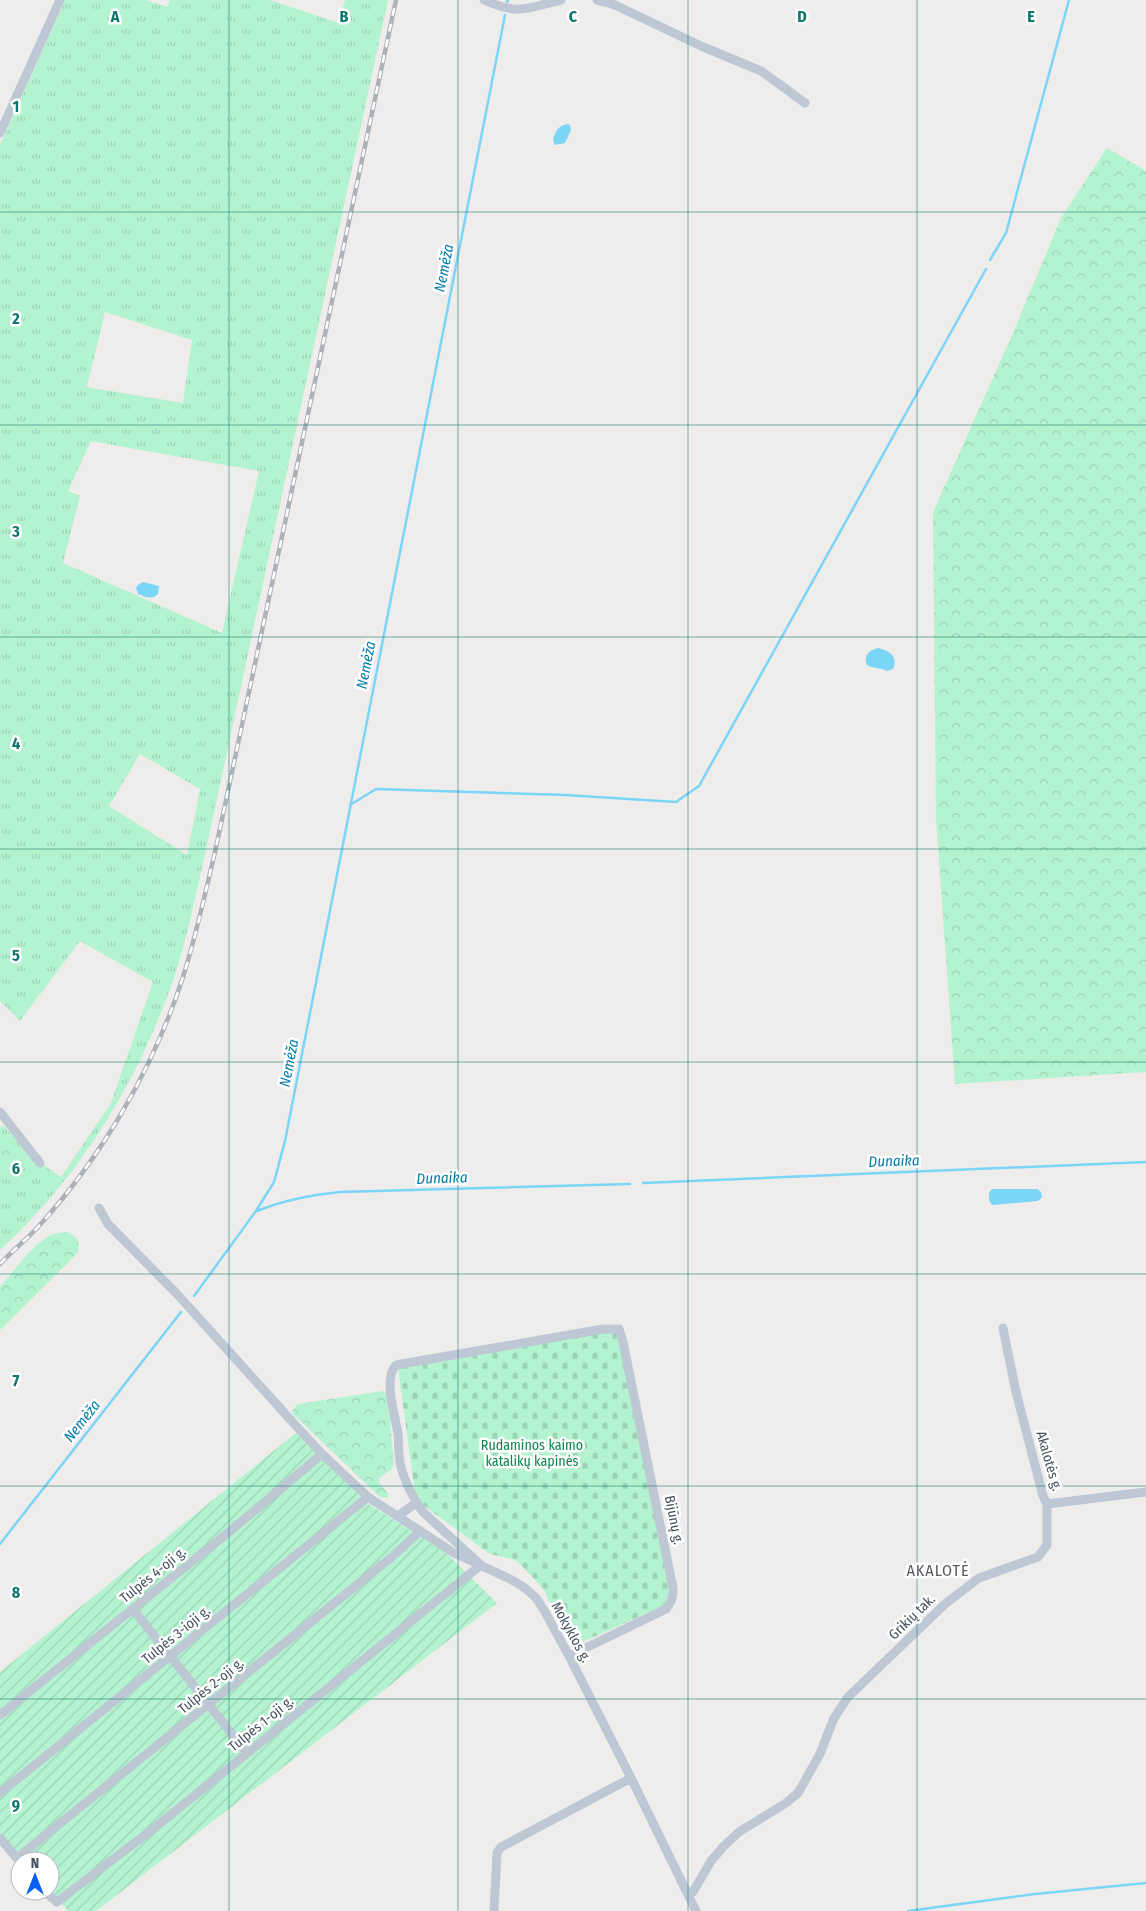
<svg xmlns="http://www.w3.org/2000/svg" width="1146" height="1911" font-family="'Fira Sans Condensed',sans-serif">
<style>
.grass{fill:url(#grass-tufts);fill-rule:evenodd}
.forest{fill:url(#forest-crowns)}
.cemetery{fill:url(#cemetery-stones)}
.garden{fill:url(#garden-furrows)}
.water{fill:#7bd5f6}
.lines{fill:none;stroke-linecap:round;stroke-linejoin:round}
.stream{stroke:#7bd5f6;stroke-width:2.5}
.minor{stroke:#bdc8d4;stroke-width:9}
.rail-casing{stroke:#adb1b8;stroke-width:4.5}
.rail{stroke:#fff;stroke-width:2.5;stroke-dasharray:8;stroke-linecap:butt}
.grid{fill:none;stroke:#0f766e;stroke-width:1;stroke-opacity:0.55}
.labels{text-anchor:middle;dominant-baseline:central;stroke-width:5;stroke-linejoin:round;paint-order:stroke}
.park-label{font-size:14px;fill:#0c844f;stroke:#fff}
.street-label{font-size:14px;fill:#424e5c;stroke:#fff}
.water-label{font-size:15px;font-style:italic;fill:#017ca9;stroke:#fff}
.quarter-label{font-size:16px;letter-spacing:1px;fill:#585c62;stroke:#fff}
.grid-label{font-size:16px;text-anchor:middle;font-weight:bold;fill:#0f766e;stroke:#fff;stroke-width:5;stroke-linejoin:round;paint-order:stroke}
</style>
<defs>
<pattern id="grass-tufts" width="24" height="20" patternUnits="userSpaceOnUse" patternTransform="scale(1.25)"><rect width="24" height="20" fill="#b4f3d0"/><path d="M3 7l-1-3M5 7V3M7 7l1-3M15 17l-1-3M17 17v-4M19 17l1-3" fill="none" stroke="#9cd2b5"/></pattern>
<pattern id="forest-crowns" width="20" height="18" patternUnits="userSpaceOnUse" patternTransform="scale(1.25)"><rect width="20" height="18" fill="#b4f3d0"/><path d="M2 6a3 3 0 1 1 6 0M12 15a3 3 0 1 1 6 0" fill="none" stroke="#9cd2b5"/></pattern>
<pattern id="cemetery-stones" width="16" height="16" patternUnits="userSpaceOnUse" patternTransform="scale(1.25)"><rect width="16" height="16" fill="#b4f3d0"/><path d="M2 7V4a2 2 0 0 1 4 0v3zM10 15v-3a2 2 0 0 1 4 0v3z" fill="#9cd2b5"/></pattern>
<pattern id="garden-furrows" width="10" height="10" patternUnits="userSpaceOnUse" patternTransform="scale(1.25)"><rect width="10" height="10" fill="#b4f3d0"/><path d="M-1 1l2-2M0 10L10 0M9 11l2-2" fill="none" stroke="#9cd2b5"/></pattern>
</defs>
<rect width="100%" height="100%" fill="#efecec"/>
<path class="grass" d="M65,0H146L167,7L170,0H270L339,23L345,0H388L204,859C194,901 186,943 172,984C136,1084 79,1178 0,1250V1176L12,1162L3,1139L0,1140V1128L3,1125L32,1157L61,1177L111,1103L153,982L80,941L20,1021L0,1001V145ZM105,312L192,340L183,403L87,387ZM91,441L259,471L222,633L63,563L80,496L68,491ZM140,754L200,789L187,855L109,806Z"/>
<path class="forest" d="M1107,148L1146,171V1072L955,1084L936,819L933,512L1013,333L1061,218Z
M3,1139L15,1149L12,1162L0,1176V1140Z
M66,1232C78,1237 81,1242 77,1254L0,1330V1287C13,1273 35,1240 54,1234C58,1233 62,1233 66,1232Z
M383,1391L388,1396L394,1464L391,1470L380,1477L379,1483L388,1493V1498L380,1497L293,1414L292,1411L298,1404Z"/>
<path class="cemetery" d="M608,1330L615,1332L619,1336L669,1591L666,1602L661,1607L571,1647L544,1590L524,1568L515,1560L490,1554L416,1500L398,1368Z"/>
<path class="garden" d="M297,1432L367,1503L445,1552L497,1603L96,1911H68L50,1890V1861H24L0,1833V1672Z"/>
<path class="water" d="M567,124L570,125L571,130L565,143L555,145L553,139C556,131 558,126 567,124Z
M143,582L159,586L158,594C152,600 146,597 138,594L136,588L138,585Z
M878,648C890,651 898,656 893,669L887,671C880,667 873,669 867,665C863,656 869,650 878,648Z
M992,1189H1037L1041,1192L1042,1197L1038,1201L992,1205L989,1200V1193Z"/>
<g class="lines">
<path class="stream" d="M507,2L508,0
M990,260L1006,233L1069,0
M350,805L376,789L566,795L676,802L699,786L986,269
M643,1183L1146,1162
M257,1211C284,1200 311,1195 340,1192L630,1184
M194,1296L256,1211L274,1182L285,1141L505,15
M0,1544L181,1312
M908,1911L1035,1894L1146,1883"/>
<path class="minor" d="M484,0C520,16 525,8 561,0
M597,0L615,5L701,46L761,71L805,103
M0,133L60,0
M0,1112L40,1163
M99,1208L108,1224L177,1294L298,1428L322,1454L368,1497L454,1553L512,1580L525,1588L536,1598L544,1610L569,1656L631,1778L696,1911
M1003,1328L1016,1392L1043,1496L1047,1504L1146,1492
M398,1516L416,1503
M133,1609L247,1753
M0,1715L229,1532L322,1454
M0,1793L368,1497
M0,1838L20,1862
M17,1858L393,1556L419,1532
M44,1891L57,1902L153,1829L481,1565L423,1512C415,1502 404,1480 401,1467C398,1456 399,1444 398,1433C395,1416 383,1378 396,1365L603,1329H619L623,1342L673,1588C673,1597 672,1602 666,1609L569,1656
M688,1894L693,1892L711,1861L724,1846L739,1832L786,1803L798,1793L820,1754L834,1718L848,1697L945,1604L979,1578L1038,1557L1047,1545V1504
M494,1911L497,1853L501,1847L631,1778"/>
<g class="rail-casing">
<path id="rail" d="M0,1264C12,1251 26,1240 38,1227C102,1157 154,1067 183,977C196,936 205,894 215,852L396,0"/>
</g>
<use href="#rail" class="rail"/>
</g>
<path class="grid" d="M229,0V1911M458,0V1911M688,0V1911M917,0V1911M0,212H1146M0,425H1146M0,637H1146M0,849H1146M0,1062H1146M0,1274H1146M0,1486H1146M0,1699H1146"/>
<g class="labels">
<g class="park-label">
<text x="532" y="1445">Rudaminos kaimo<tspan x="532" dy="16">katalikų kapinės</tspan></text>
</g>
<g class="street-label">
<text transform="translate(1049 1461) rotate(74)">Akalotės g.</text>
<text transform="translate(674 1520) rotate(79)">Bijūnų g.</text>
<text transform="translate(153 1575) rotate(-39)">Tulpės 4-oji g.</text>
<text transform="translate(912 1617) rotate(-44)">Grikių tak.</text>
<text transform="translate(571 1632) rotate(61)">Mokyklos g.</text>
<text transform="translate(176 1635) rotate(-39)">Tulpės 3-ioji g.</text>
<text transform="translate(211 1686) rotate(-39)">Tulpės 2-oji g.</text>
<text transform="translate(261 1724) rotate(-39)">Tulpės 1-oji g.</text>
</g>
<g class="water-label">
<text transform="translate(444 268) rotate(-79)">Nemėža</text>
<text transform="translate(366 665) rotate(-79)">Nemėža</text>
<text transform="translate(289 1063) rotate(-79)">Nemėža</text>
<text transform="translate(894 1161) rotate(-2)">Dunaika</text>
<text transform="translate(442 1178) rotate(-2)">Dunaika</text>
<text transform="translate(82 1421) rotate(-52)">Nemėža</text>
</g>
<g class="quarter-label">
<text x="938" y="1570">AKALOTĖ</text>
</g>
</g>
<g class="grid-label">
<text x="115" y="22">A</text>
<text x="344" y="22">B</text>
<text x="573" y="22">C</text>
<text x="802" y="22">D</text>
<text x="1031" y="22">E</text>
<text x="16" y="112">1</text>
<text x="16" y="324">2</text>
<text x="16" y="537">3</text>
<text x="16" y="749">4</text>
<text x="16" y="961">5</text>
<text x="16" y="1174">6</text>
<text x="16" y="1386">7</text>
<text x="16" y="1598">8</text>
<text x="16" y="1811">9</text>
</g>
<g transform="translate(35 1876)"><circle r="24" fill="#ffffff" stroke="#b3b8be"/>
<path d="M0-4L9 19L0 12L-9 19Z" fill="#045ef1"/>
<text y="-8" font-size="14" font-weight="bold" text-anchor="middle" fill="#424e5c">N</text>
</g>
</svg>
